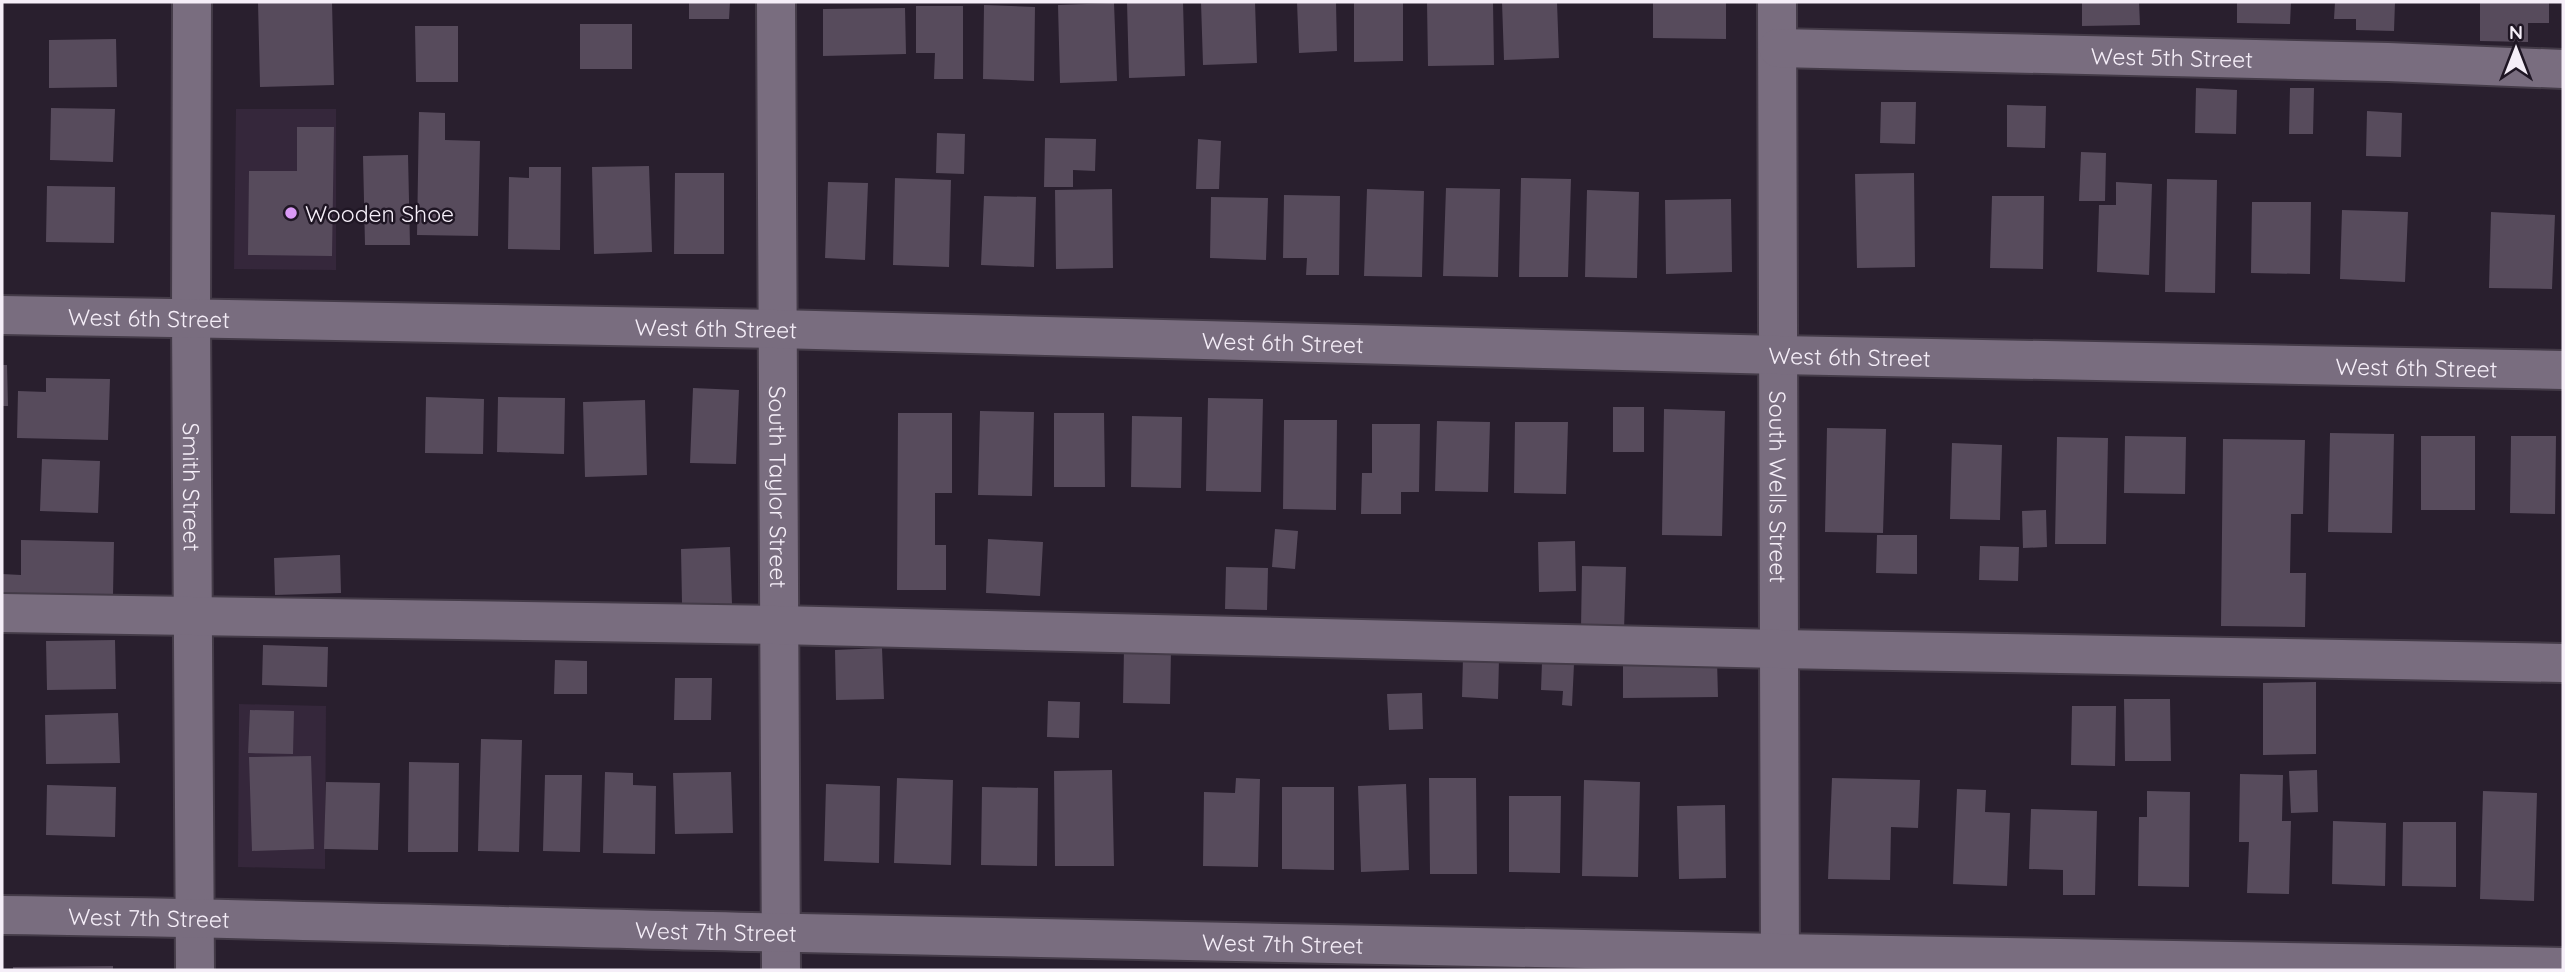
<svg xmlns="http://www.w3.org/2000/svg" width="2565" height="972" font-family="Quicksand,sans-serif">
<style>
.built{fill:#35273b}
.building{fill:#574b5c}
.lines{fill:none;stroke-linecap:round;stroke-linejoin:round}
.minor-casing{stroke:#443b48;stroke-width:42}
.minor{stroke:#796d7f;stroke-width:38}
.poi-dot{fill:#da9af6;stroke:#1f1624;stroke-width:2.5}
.labels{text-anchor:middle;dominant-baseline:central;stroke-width:5;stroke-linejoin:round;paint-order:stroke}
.street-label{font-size:23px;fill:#f5eef8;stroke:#1f1624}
.poi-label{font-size:23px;fill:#f5eef8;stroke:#1f1624;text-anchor:start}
</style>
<rect width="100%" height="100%" fill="#291f2e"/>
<path class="built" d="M236,109H336V270L234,269Z
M239,704L326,706L325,869L238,867Z"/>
<path class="building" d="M258,2H332L334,85L260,87Z
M689,2H730L729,19H689Z
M1127,2H1183L1185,76L1129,78Z
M1201,2H1255L1257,63L1203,65Z
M1297,2H1336L1337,51L1299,53Z
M1354,2H1403V61L1354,62Z
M1427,2H1493L1494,65L1428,66Z
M1502,2H1557L1559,58L1504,60Z
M1653,2H1726V39L1653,38Z
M2082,2H2139L2140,25L2082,26Z
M2237,2H2291L2290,24L2237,23Z
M2335,2H2395L2394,31L2356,30V19H2334Z
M2480,2H2549V23H2528V42L2480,41Z
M1114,3L1117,81L1060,83L1058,5Z
M984,5L1035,7L1034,81L983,79Z
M916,6H963V79H934L935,53H916Z
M905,8L906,54L823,56V9Z
M580,24H632V69H580Z
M415,26H458V82H416Z
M116,39L117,87L49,88V40Z
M2196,88L2237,90L2236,134L2195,133Z
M2290,88H2314L2313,134H2289Z
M1881,102H1916L1915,144L1880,143Z
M2007,105L2046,106L2045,148L2007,147Z
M51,108L115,109L113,162L50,160Z
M2367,111L2402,113L2401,157L2366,156Z
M419,112L445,113V140L480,141L478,236L417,235Z
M297,127H334L332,256L248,255L249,171H297Z
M937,133L965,134L964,174L936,173Z
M1045,138L1096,139L1095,171L1073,170V187H1044Z
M1198,139L1221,141L1219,189H1196Z
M2081,152L2106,153L2105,201H2079Z
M408,155L410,245H365L363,156Z
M649,166L652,252L594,254L592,167Z
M529,167H561L560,250L508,249L509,177L529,178Z
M675,173H724V254H674Z
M1914,173L1915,267L1857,268L1855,174Z
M895,178L951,180L949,267L893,265Z
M1521,178L1571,179L1568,277H1519Z
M2167,179L2217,180L2215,293L2165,292Z
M828,182L868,183L865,260L825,258Z
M2116,182L2152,184L2149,275L2097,272L2099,205H2116Z
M47,186L115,187L114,243L46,242Z
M1446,188L1500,189L1498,277L1443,276Z
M1112,189L1113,268L1056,269L1055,190Z
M1367,189L1424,191L1422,277L1364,276Z
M1587,190L1639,192L1637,278L1585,277Z
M1284,195L1340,196L1339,275H1306L1307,258H1283Z
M984,196L1036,197L1034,267L981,265Z
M1992,196H2044L2043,269L1990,268Z
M1211,197L1268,198L1266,260L1210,258Z
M1731,199L1732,272L1666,274L1665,200Z
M2252,202H2311L2310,274L2251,273Z
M2342,210L2408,212L2405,282L2340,279Z
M2491,212L2555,215L2552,289L2489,288Z
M2,365H7L8,406H2Z
M46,378L110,379L108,440L17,438L18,391L46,392Z
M693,388L739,390L736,464L690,463Z
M426,397L484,399L483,454L425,453Z
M498,397L565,398L564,454L497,452Z
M1208,398L1263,399L1261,492L1206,491Z
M645,400L647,475L585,477L583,402Z
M1613,407H1644V452H1613Z
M1664,409L1725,411L1722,536L1662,535Z
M980,411L1034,412L1032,496L978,495Z
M898,413H952V493H935V545H946V590H897Z
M1054,413H1104L1105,487H1054Z
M1132,416L1182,417L1181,488L1131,487Z
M1284,420H1337L1336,510L1283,509Z
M1437,421L1490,422L1488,492L1435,491Z
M1515,422H1568L1566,494L1514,493Z
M1372,424H1420L1419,492H1401V514H1361L1362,473H1372Z
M1827,428L1886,429L1883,533L1825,532Z
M2330,433L2394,434L2392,533L2328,532Z
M2125,436L2186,437L2185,494L2124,493Z
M2421,436H2475V510H2421Z
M2511,436H2556L2555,514L2510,513Z
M2057,437L2108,438L2106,544H2055Z
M2223,439L2305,440L2303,514H2291L2290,573H2306L2305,627L2221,626Z
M1952,443L2002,445L2000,520L1950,519Z
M42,459L100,461L98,513L40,511Z
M2046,510L2047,547L2023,548L2022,511Z
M1275,529L1298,531L1295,569L1272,567Z
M1877,535H1917V574L1876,573Z
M988,539L1043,542L1040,596L986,593Z
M21,540L114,542L113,595L2,593V574L21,575Z
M1575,541L1576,591L1539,592L1538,542Z
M1980,546L2019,547L2018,581L1979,580Z
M730,547L732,604H682L681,549Z
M340,555L341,593L275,595L274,558Z
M1582,566L1626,567L1624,630L1581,629Z
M1226,567L1268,568L1267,610L1225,609Z
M115,640L116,689L47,690L46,641Z
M263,645L328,647L327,687L262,685Z
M882,648L884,699L836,700L835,650Z
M1124,648L1171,650L1170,704L1123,703Z
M1463,657L1499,659L1498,699L1462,697Z
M555,660L587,661V694H554Z
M1717,660L1718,697L1623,698V662Z
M1542,662L1574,664L1572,706L1562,705L1563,691L1541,690Z
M675,678H712L711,720H674Z
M2316,682V754L2263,755V683Z
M1422,693L1423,729L1389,730L1387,694Z
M2124,699H2170L2171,761H2125Z
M1048,701L1080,702L1079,738L1047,737Z
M2072,706H2116L2115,766L2071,765Z
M250,710L294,711L293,754L248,753Z
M118,713L120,763L46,764L45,715Z
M481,739L522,740L519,852L478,851Z
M311,756L314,849L252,851L249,757Z
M409,762L459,763L458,852H408Z
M1112,770L1114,866H1055L1054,771Z
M2317,770L2318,812L2291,813L2289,771Z
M605,772L633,773V785L656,786L655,854L603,853Z
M731,772L733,833L675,834L673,773Z
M2240,774L2283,775L2282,821H2291L2289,894L2247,893L2249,842H2239Z
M545,775H582L580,852L543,851Z
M897,778L953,780L951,865L894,863Z
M1236,778L1260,779L1258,867L1203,866L1204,792L1235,793Z
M1429,778H1476L1477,874H1430Z
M1832,778L1920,780L1918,828L1891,827L1890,880L1828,879Z
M1584,780L1640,782L1638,877L1582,876Z
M326,782L380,783L378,850L324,849Z
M826,784L880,786L879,863L824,861Z
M1406,784L1409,870L1361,872L1358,786Z
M47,785L116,787L115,837L46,835Z
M982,787L1038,788L1037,866L981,865Z
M1282,787H1334V870L1282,869Z
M1957,789L1986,790L1985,812L2010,813L2007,886L1953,884Z
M2147,791L2190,792L2189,887L2138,886L2139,817H2147Z
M2483,791L2537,793L2534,901L2480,899Z
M1509,796H1561L1560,873L1509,872Z
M1725,805L1726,878L1679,879L1677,806Z
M2031,809L2097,811L2095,895H2063V870L2029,869Z
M2333,821L2386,823L2385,886L2332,884Z
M2403,822H2456V887L2402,886Z
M113,966V970H13V967Z"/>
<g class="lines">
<g class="minor-casing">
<g id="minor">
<path id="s1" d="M192,2L191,316L195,970"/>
<path id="s2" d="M776,2L781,970"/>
<path id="s3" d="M1777,2L1780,970"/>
<path id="s4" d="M1778,48L2388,62L2563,69"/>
<path id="s5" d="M2,315L777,329L1779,355L2563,370"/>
<path d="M2,613L778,625L1779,649L2563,663"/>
<path id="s6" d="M2,915C268,918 534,928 800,933C1388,946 1975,957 2563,967"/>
</g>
</g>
<use href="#minor" class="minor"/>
</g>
<circle class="poi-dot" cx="291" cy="213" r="7"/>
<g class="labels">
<g class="street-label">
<text stroke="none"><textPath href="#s4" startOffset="394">West 5th Street</textPath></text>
<text stroke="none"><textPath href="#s5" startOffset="147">West 6th Street</textPath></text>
<text stroke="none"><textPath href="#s5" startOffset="714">West 6th Street</textPath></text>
<text stroke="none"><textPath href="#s5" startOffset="1281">West 6th Street</textPath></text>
<text stroke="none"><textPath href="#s5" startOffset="1848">West 6th Street</textPath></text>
<text stroke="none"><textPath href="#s5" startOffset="2415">West 6th Street</textPath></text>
<text stroke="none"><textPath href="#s1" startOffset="485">Smith Street</textPath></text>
<text stroke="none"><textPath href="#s2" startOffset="485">South Taylor Street</textPath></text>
<text stroke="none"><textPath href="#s3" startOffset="485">South Wells Street</textPath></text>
<text stroke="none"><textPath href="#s6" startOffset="147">West 7th Street</textPath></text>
<text stroke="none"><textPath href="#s6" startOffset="714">West 7th Street</textPath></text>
<text stroke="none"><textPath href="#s6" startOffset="1281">West 7th Street</textPath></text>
</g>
<g class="poi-label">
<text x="305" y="213">Wooden Shoe</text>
</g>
</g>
<rect width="2565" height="972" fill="none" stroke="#f5eef8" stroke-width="7"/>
<g transform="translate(2516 49)" stroke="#1f1624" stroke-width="5" paint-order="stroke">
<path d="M0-5L12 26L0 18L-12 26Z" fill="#f5eef8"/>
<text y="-10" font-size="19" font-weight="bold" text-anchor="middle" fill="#f5eef8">N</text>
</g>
</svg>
